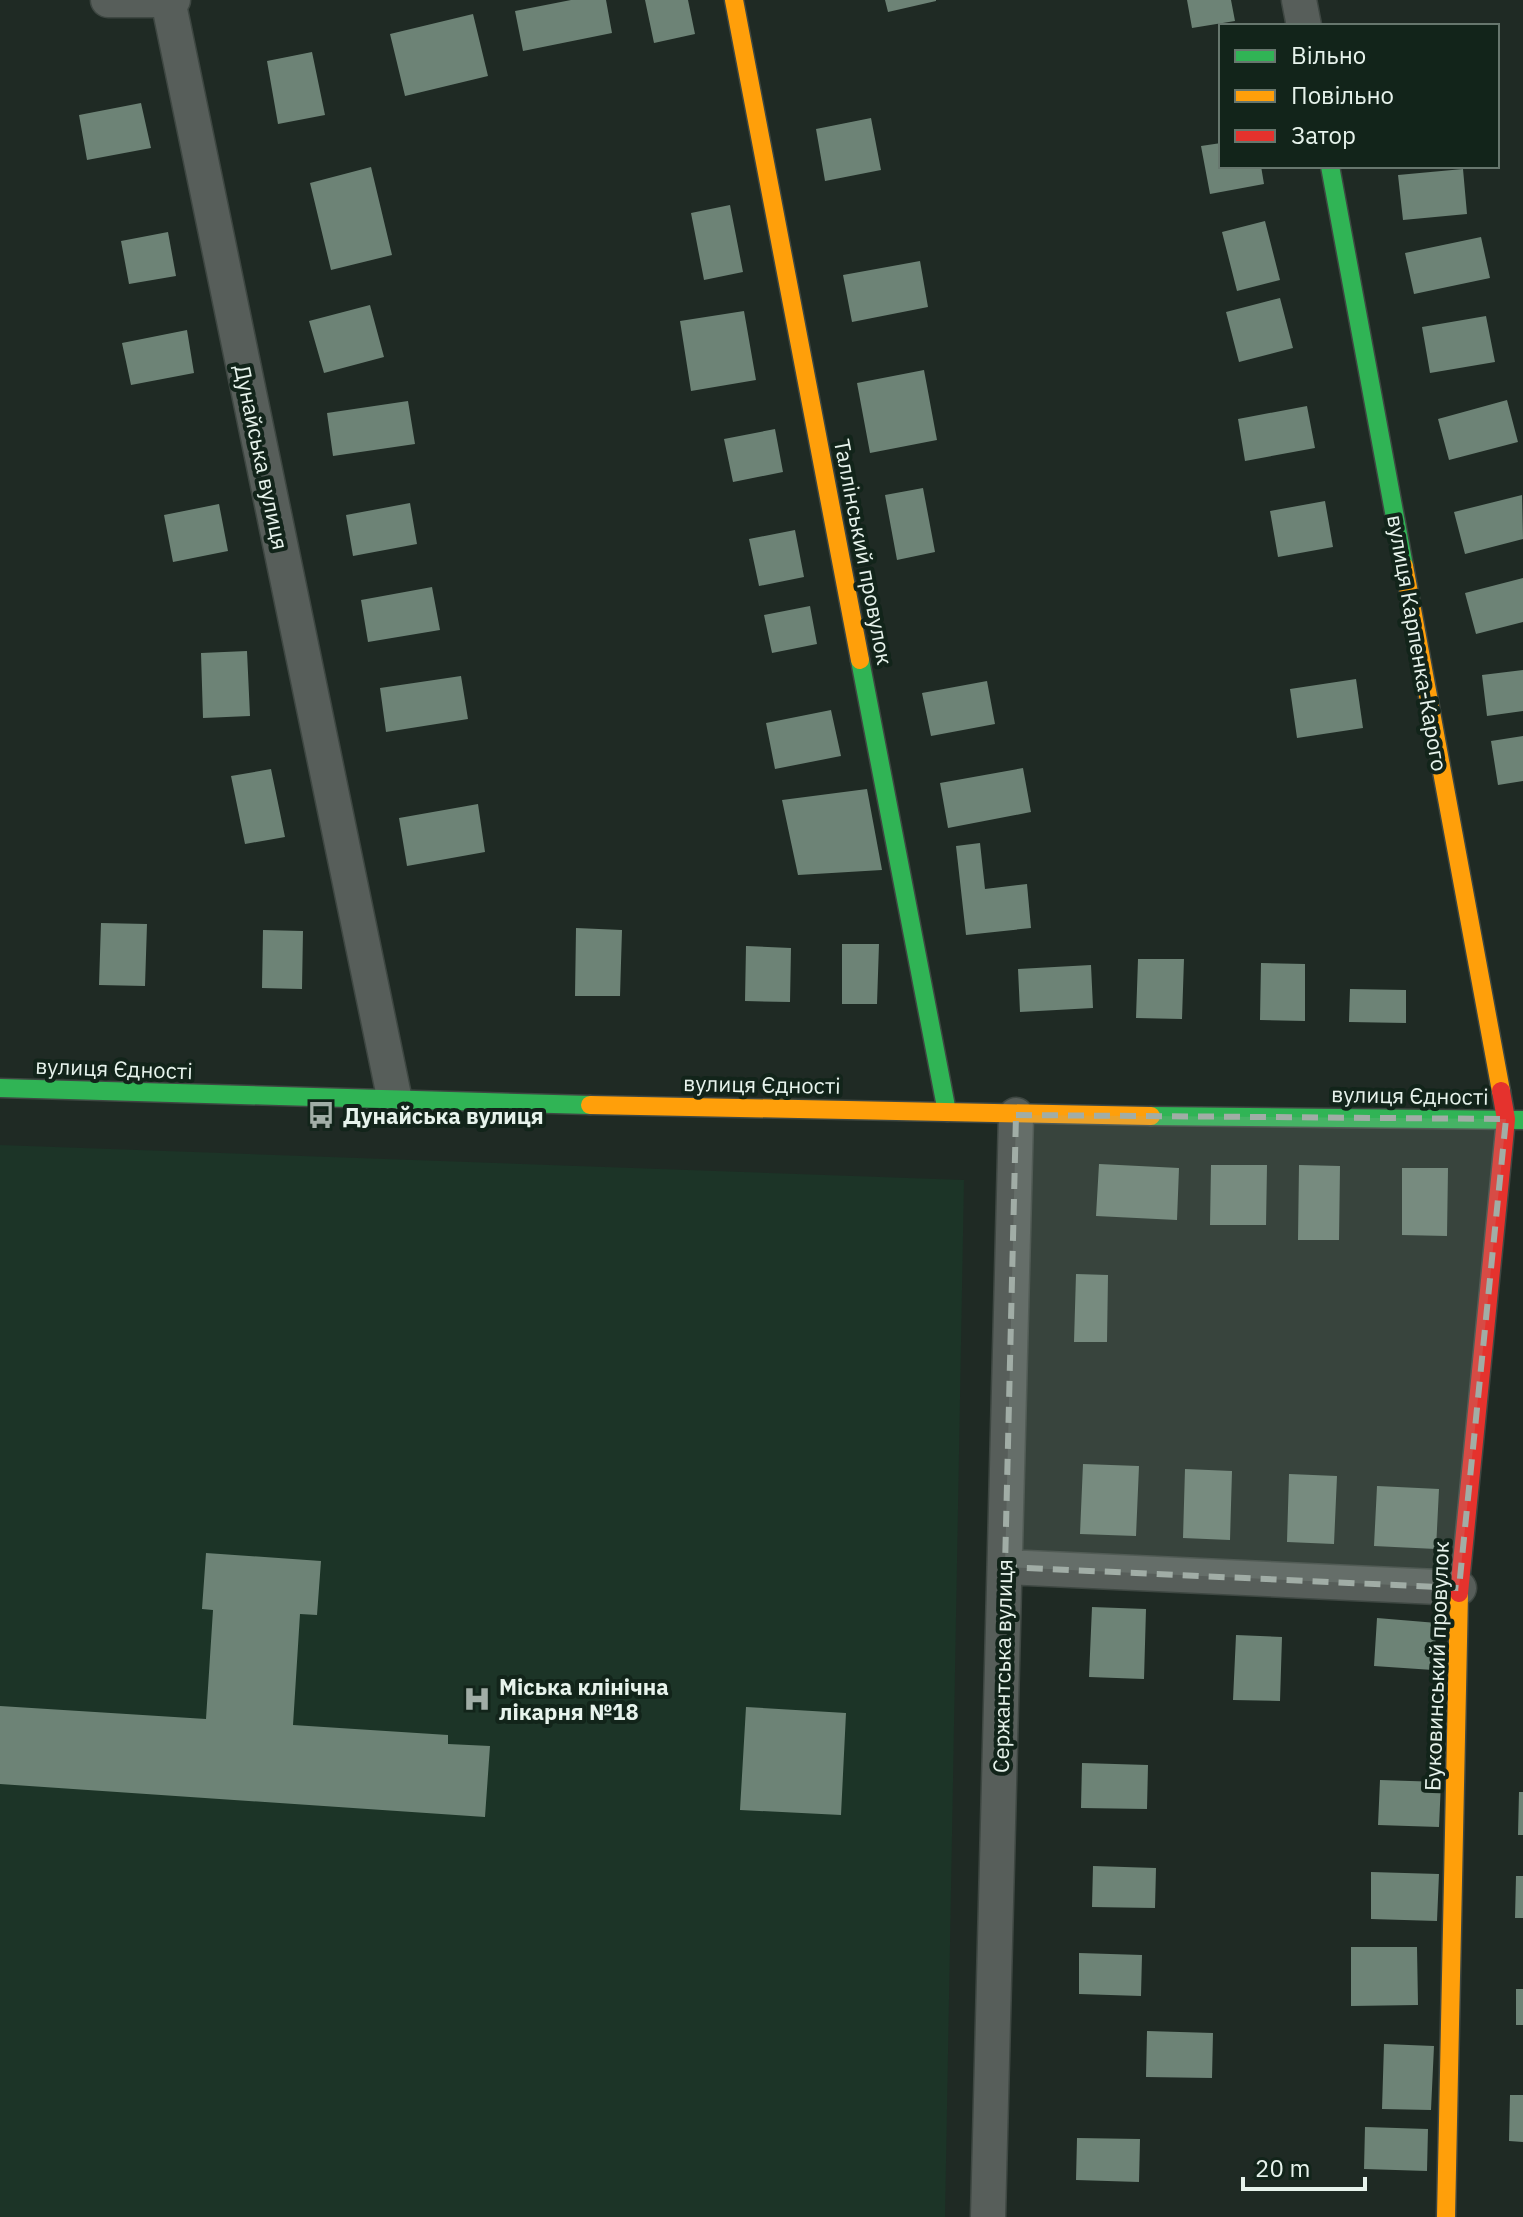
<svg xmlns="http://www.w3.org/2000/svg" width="1523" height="2217" font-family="'IBM Plex Sans',sans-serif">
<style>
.built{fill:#1c3427}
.building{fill:#6d8376}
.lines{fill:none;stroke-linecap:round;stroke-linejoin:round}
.street-casing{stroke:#3e4742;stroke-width:37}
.fast-casing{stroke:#3e4742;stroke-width:21}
.slow-casing{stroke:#3e4742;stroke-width:21}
.jam-casing{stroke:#3e4742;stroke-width:21}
.street{stroke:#575e5a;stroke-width:34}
.fast{stroke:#30b455;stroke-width:18}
.slow{stroke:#ff9f0a;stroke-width:18}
.jam{stroke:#e5322d;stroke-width:18}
.marked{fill:#a1ada6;fill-opacity:0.2;stroke:#a1ada6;stroke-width:6;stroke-dasharray:16 10;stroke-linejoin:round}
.labels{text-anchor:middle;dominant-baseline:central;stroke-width:8;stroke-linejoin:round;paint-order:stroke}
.street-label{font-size:22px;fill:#e7f3ec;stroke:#12241a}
.poi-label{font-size:22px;font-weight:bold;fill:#e7f3ec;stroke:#12241a;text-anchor:start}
</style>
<rect width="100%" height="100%" fill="#1f2a24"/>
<path class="built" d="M0,1145L964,1180L945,2217H0Z"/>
<path class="building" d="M571,0H606L612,33L523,51L515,11Z
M645,0H688L695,34L654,43Z
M885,0H936V1L888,12Z
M1187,0H1231L1235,21L1192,28Z
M473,14L488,76L405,96L390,34Z
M312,52L325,115L278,124L267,61Z
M141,103L151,148L87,160L79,115Z
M871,118L881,170L825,181L816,129Z
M1221,143V166H1261L1264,184L1210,194L1201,146Z
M371,167L392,255L331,270L310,183Z
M1463,169L1467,214L1403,220L1398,175Z
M730,205L743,272L704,280L691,213Z
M1265,221L1280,280L1237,291L1222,232Z
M168,232L176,276L129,284L121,241Z
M1481,237L1490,278L1414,294L1405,253Z
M920,261L928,307L852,322L843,275Z
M1280,298L1293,348L1239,362L1226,312Z
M370,305L384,357L324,373L309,321Z
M744,311L756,380L691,391L680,321Z
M1486,316L1495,362L1430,373L1422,327Z
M187,330L194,373L131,385L122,343Z
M924,370L937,440L870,453L857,383Z
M1507,400L1518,442L1449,460L1438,419Z
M408,401L415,444L333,456L327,413Z
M1307,406L1315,448L1245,461L1238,419Z
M775,429L783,472L733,482L724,439Z
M923,488L935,552L897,560L885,495Z
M1522,495L1523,539L1465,554L1454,512Z
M1325,501L1333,547L1278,557L1270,511Z
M410,503L417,544L353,556L346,515Z
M219,504L228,551L173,562L164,515Z
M795,530L804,577L759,586L749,539Z
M1523,578V622L1476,634L1465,593Z
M432,587L440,630L368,642L361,600Z
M810,606L817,644L772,653L764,615Z
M247,651L250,716L203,718L201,653Z
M1523,670V711L1487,716L1482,675Z
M461,676L468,719L386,732L380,688Z
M1356,679L1363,728L1297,738L1290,689Z
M987,681L995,724L931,736L922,693Z
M831,710L841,756L775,769L766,723Z
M1523,736V781L1498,785L1491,741Z
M1023,768L1031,812L948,828L940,783Z
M271,769L285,837L245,844L231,776Z
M867,789L882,870L798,875L782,800Z
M478,804L485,852L407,866L399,818Z
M980,843L985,889L1027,884L1031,928L966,935L956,846Z
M101,923L147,924L145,986L99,985Z
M576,928L622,930L620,996H575Z
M263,930L303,931L302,989L262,988Z
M842,944H879L877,1004H842Z
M746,946L791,948L790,1002L745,1001Z
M1138,959H1184L1182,1019L1136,1018Z
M1261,963L1305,964V1021L1260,1020Z
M1091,965L1093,1008L1020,1012L1018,969Z
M1350,989L1406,990V1023L1349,1022Z
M1099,1164L1179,1168L1177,1220L1096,1216Z
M1211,1165H1267L1266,1225H1210Z
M1299,1165L1340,1166L1339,1240H1298Z
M1402,1168H1448L1447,1236L1402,1235Z
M1076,1274L1108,1275L1107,1342H1074Z
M1083,1464L1139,1466L1136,1536L1080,1534Z
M1185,1469L1232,1471L1230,1540L1183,1538Z
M1289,1474L1337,1476L1334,1544L1287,1542Z
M1377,1486L1439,1489L1436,1549L1374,1546Z
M206,1553L321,1561L317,1615L300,1614L293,1725L448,1735V1744L490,1746L485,1817L0,1784V1706L206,1719L213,1610L202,1609Z
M1092,1607L1146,1609L1144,1679L1089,1677Z
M1377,1618L1437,1623L1433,1670L1374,1666Z
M1236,1635L1282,1637L1280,1701L1233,1700Z
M746,1707L846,1713L841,1815L740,1810Z
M1082,1763L1148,1765L1147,1809L1081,1808Z
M1380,1780L1441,1782L1439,1827L1378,1825Z
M1519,1792H1523V1835H1518Z
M1093,1866L1156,1868L1155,1908L1092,1907Z
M1371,1872L1439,1874L1437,1921L1371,1919Z
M1516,1876H1523V1918H1515Z
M1351,1947H1417L1418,2005L1351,2006Z
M1079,1953L1142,1955L1141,1996L1079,1994Z
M1516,1989H1523V2025H1516Z
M1147,2031L1213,2033L1212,2078L1146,2077Z
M1384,2044L1434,2046L1431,2110L1382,2109Z
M1510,2095H1523V2142L1509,2141Z
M1365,2127L1428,2129L1427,2171L1364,2169Z
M1077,2138L1140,2139L1139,2182L1076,2180Z"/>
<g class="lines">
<g class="street-casing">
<path id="street" d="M108,0H173
M168,0L395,1101
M1299,0L1304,26
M1005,1567L1459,1588
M988,2217L1016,1115"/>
</g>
<g class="fast-casing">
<path id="fast" d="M1330,166L1404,566
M860,660L947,1112
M0,1088L590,1105
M1151,1116L1523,1120"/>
</g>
<g class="slow-casing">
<path id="slow" d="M734,0L860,660
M1404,566L1501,1091
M590,1105L1151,1116
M1446,2217L1459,1593"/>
</g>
<g class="jam-casing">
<path id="jam" d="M1459,1593L1506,1119L1501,1091"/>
</g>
<use href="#street" class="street"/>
<use href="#fast" class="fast"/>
<use href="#slow" class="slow"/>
<use href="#jam" class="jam"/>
</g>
<path class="marked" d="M1016,1115L1506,1119L1459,1588L1005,1567Z"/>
<defs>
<g id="bus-bare" transform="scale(2.16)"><path d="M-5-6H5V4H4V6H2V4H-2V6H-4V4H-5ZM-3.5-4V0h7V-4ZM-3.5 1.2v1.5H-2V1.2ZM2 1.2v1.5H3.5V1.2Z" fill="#a1ada6" stroke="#12241a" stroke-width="2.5" paint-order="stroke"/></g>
<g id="hospital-bare" transform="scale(2.16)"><path d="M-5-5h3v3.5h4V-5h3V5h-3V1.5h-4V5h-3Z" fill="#a1ada6" stroke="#12241a" stroke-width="2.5" paint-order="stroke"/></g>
</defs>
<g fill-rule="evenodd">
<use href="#bus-bare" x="321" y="1115"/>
<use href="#hospital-bare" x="477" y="1699"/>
</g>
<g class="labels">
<g class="street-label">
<text transform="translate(262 457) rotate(78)">Дунайська вулиця</text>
<text transform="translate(864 552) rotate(79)">Таллінський провулок</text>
<text transform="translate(1418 643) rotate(80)">вулиця Карпенка-Карого</text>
<text transform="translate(114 1068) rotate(2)">вулиця Єдності</text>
<text transform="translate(762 1084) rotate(1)">вулиця Єдності</text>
<text transform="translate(1410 1095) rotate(1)">вулиця Єдності</text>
<text transform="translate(1002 1666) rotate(-89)">Сержантська вулиця</text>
<text transform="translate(1436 1666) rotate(-88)">Буковинський провулок</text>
</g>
<g class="poi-label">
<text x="343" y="1115">Дунайська вулиця</text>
<text x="499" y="1686">Міська клінічна<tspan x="499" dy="25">лікарня №18</tspan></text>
</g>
</g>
<rect x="1219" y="24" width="280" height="144" fill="#12241a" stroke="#67776e" stroke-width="2"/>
<rect x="1235" y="50" width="40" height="12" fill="#30b455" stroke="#67776e" stroke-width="2"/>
<text x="1291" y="64" font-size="24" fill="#e7f3ec">Вільно</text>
<rect x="1235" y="90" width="40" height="12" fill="#ff9f0a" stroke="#67776e" stroke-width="2"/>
<text x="1291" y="104" font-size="24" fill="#e7f3ec">Повільно</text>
<rect x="1235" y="130" width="40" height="12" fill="#e5322d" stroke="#67776e" stroke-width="2"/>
<text x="1291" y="144" font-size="24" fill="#e7f3ec">Затор</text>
<path d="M1243 2177v12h122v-12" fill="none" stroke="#e7f3ec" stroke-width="4"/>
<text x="1255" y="2177" font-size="24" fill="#e7f3ec" stroke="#12241a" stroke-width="6" paint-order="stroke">20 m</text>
</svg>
